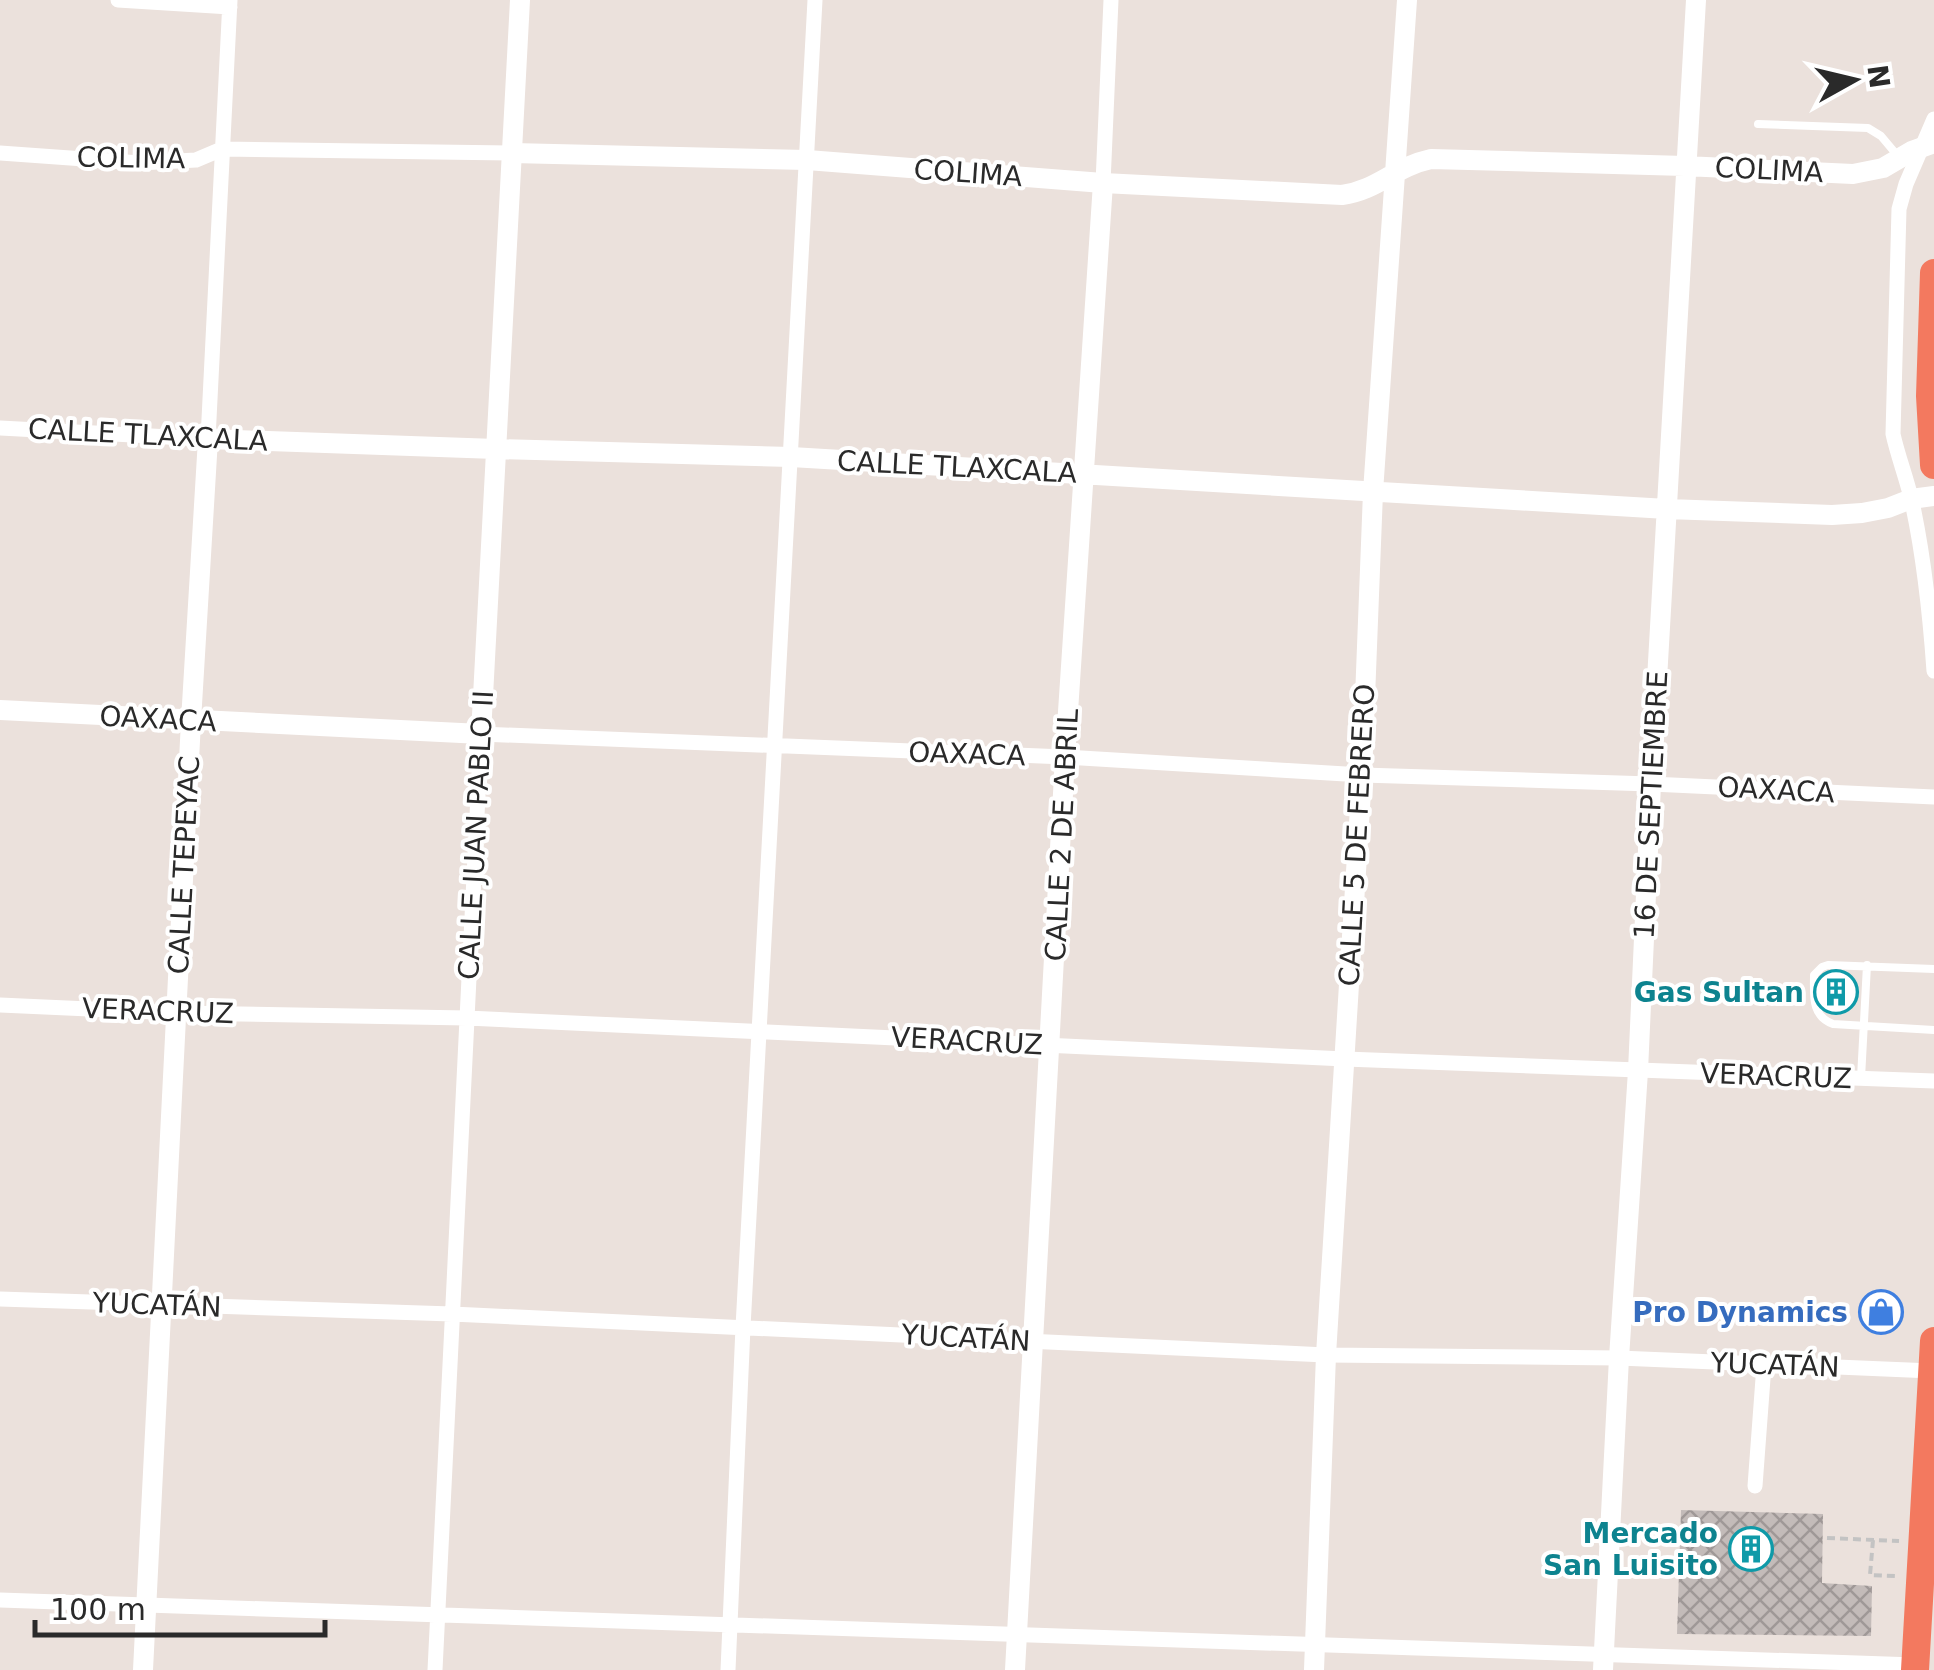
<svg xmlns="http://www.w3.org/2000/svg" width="1934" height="1670" font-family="'DejaVu Sans',sans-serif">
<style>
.building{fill:url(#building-cross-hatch)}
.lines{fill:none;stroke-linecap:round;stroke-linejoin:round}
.path{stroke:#c3c3c3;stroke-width:4;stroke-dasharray:8 5;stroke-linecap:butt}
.lane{stroke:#fff;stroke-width:8}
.street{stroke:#fff;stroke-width:15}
.secondary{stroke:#fff;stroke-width:20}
.highway{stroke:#f3795f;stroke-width:28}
.labels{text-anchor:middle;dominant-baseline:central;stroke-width:8;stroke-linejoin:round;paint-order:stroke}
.street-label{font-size:28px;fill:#2a2a2a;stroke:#fff}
.culture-label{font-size:28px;font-weight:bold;fill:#0d838f;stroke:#fff;text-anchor:end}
.shop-label{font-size:28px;font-weight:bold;fill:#366cbe;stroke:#fff;text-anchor:end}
</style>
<defs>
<pattern id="building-cross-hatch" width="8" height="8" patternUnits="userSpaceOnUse" patternTransform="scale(2.5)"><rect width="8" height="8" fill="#c3bbb9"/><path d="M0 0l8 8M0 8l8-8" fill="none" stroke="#9f9897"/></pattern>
</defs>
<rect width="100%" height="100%" fill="#ebe1dc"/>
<path class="building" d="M1852,981V1002H1823L1821,982Z
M1681,1510L1823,1514L1822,1583L1872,1586L1871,1636L1677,1634Z"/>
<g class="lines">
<path class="path" d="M1827,1538L1899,1541
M1873,1540L1870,1575L1896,1576"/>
<path class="lane" d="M1758,124L1868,128L1881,136L1897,155
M1934,969L1828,965L1822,967L1814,975C1814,995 1811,1016 1833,1024L1934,1030
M1861,1078L1867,965"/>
<path class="street" d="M118,0L230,7
M1934,119L1906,184L1899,209L1893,434C1898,457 1907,479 1912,502C1924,557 1930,614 1934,671
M0,153L140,163L196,160L222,149L512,153
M1103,183L1111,0
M0,428L208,439L230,0
M0,1005L178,1013L467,1018L1345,1059L1934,1081
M0,1299L452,1314L1326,1355L1619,1358L1932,1371
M1755,1486L1764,1365
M0,1600L1915,1665
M435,1670L481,734L1065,757L1362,775L1651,784L1934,797
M728,1670L743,1327L815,0"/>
<path class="secondary" d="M512,153L807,160L1103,183L1342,195C1378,190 1394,167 1431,159L1685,166L1853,174L1883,168L1912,151L1934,143
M0,710L481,734L520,0
M143,1670L191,721L208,439L496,449L791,457L1667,509L1832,515L1862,513L1888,508L1911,499L1934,496
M1015,1670L1065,757L1103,183
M1314,1670L1326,1355L1362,775L1373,492L1407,0
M1603,1670L1619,1358L1638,1071L1651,784L1696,0"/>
<path class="highway" d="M1934,273L1930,396L1934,465
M1915,1670L1934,1341"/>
</g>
<defs>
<g id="building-ring" transform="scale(2.25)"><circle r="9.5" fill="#fff" stroke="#0f9aa8" stroke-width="1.5"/><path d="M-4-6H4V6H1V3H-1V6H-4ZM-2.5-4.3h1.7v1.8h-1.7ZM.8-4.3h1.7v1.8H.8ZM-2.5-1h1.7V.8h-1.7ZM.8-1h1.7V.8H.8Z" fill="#0f9aa8"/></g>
<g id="shop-ring" transform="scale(2.25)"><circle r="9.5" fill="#fff" stroke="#3f7fe0" stroke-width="1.5"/><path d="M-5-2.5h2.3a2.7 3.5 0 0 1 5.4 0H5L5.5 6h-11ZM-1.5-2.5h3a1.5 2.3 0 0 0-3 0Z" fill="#3f7fe0"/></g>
</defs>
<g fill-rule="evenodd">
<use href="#building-ring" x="1836" y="992"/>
<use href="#shop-ring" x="1881" y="1312"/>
<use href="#building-ring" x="1751" y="1549"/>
</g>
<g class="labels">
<g class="street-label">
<text transform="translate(131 158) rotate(1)">COLIMA</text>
<text transform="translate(1769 170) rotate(3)">COLIMA</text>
<text transform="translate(968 173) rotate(4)">COLIMA</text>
<text transform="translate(148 435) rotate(3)">CALLE TLAXCALA</text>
<text transform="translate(957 467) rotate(3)">CALLE TLAXCALA</text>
<text transform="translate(158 719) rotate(3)">OAXACA</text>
<text transform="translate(967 754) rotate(2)">OAXACA</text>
<text transform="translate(1776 790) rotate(3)">OAXACA</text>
<text transform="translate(1651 805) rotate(-87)">16 DE SEPTIEMBRE</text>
<text transform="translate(476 835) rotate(-87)">CALLE JUAN PABLO II</text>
<text transform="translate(1062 835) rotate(-87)">CALLE 2 DE ABRIL</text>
<text transform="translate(1357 835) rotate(-87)">CALLE 5 DE FEBRERO</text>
<text transform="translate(184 865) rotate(-87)">CALLE TEPEYAC</text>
<text transform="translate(158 1011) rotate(2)">VERACRUZ</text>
<text transform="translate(967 1041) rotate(3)">VERACRUZ</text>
<text transform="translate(1776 1076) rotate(2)">VERACRUZ</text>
<text transform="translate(157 1305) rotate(2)">YUCATÁN</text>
<text transform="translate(966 1338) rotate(3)">YUCATÁN</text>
<text transform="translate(1775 1365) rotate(2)">YUCATÁN</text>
</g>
<g class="culture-label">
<text x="1804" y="992">Gas Sultan</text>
<text x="1718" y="1533">Mercado<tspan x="1718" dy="32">San Luisito</tspan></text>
</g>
<g class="shop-label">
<text x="1848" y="1312">Pro Dynamics</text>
</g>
</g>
<g transform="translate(1854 80) rotate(82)" stroke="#ffffff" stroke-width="8" paint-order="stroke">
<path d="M0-8L18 38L0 25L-18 38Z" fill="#2a2a2a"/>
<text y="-15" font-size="28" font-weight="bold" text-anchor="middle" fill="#2a2a2a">N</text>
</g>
<path d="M35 1620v15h290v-15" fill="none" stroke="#2a2a2a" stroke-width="5"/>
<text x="50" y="1620" font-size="30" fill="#2a2a2a" stroke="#ffffff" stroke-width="8" paint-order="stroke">100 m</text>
</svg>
